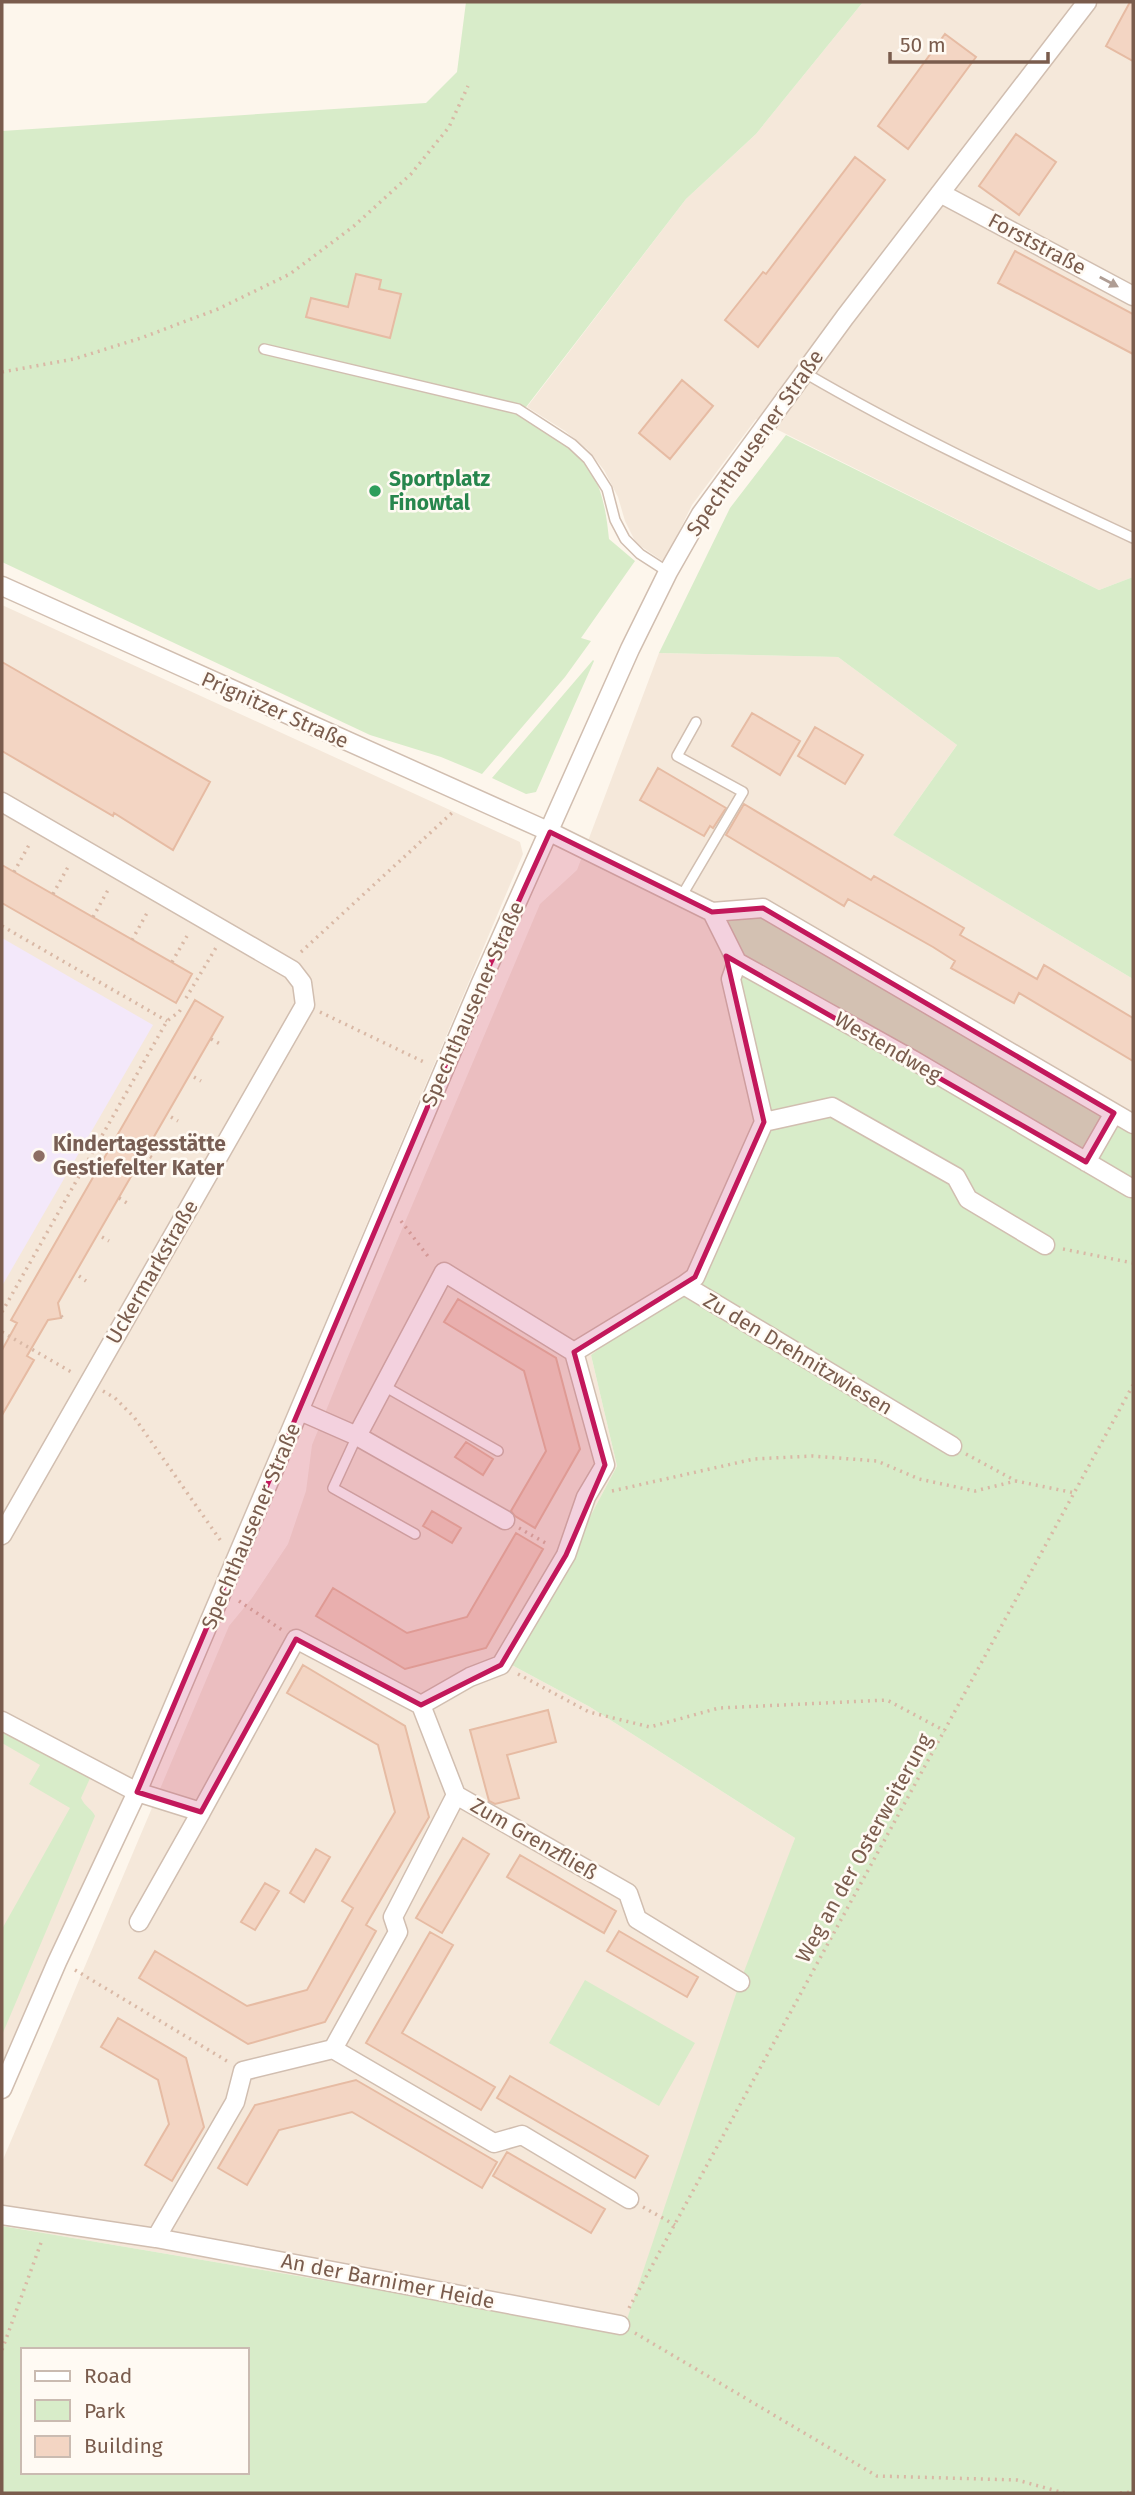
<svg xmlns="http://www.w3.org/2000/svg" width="1135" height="2495" font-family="'Fira Sans',sans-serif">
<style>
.residential{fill:#f5e8da}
.education{fill:#f3e8fa}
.green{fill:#d8ecc9;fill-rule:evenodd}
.building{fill:#f3d5c3;stroke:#e6bba3;stroke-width:2}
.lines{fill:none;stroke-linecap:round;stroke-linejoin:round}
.lane-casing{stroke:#d1beb0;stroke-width:12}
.street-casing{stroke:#d1beb0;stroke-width:21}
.path{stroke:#d9b8a5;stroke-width:3.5;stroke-dasharray:2 5;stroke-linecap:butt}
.lane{stroke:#fff;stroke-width:9}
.street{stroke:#fff;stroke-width:18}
.oneway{fill:#af9d94}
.marked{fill:#c2185b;fill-opacity:0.2;stroke:#c2185b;stroke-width:5;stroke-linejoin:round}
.leisure-dot{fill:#2e9e5b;stroke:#fffaf3;stroke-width:2.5}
.education-dot{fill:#8d6e63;stroke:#fffaf3;stroke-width:2.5}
.labels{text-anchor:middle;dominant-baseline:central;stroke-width:5;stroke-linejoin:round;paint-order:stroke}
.street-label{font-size:21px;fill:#7a5c4d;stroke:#fffaf3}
.leisure-label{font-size:21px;font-weight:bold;fill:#27864d;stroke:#fffaf3;text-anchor:start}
.education-label{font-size:21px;font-weight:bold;fill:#785e54;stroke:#fffaf3;text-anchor:start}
</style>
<rect width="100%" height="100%" fill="#fdf6ec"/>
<path class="residential" d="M863,2H1133V577L1099,590L756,419L692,505L664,562L636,543L625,521L618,497L604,470L588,450L565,431L527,407L686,199L756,134Z
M2,605L520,842L523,854L114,1822L2,2081Z
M659,653L838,657L957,745L893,835L1133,979V1242L686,1295L591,1355L617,1466L569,1556L506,1662L590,1707L795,1838L623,2331L2,2226V2162L229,1626L252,1598L288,1544L306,1491L312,1445L349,1354L540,904L577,870Z"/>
<path class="education" d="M2,938L153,1025L2,1286Z"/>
<path class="green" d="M466,2H863L756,134L686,199L520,415C535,427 552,435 567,446C600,471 605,501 609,539L635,561L581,638L591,641L565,677L482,774L441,757L370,735L2,562V131L426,103L457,72Z
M786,435L1099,590L1133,577V979L893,835L957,745L838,657L659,653L730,508Z
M593,660L594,661L536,792L526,794L492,778Z
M763,908L1133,1124V2493H2V2226L623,2331L740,1982L795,1838L590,1707L506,1662L569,1556L617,1466L591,1355L695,1277L764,1122L731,979L737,962L712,912ZM23,2350H247V2472H23Z
M2,1725L92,1774L81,1798C85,1807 92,1809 95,1816L2,2035V1929L70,1808L29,1784L40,1765L2,1743Z
M585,1980L695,2043L659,2106L549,2043Z"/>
<path class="building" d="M1130,2H1133V61L1106,46Z
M945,34L976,57L908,149L878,126Z
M1016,134L1056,162L1019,215L979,186Z
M855,157L885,180L758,347L725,320L763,272L766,274Z
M1015,251L1133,314V354L998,283Z
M356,274L381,280L379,289L401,294L390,338L306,317L311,298L348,307Z
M682,380L713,406L670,459L639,433Z
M2,662L210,782L173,850L114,813L113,816L2,751Z
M752,713L800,741L780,775L732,746Z
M815,727L863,755L845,784L798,756Z
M658,768L726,808L713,828L710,826L704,836L640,800Z
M744,804L871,880L874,876L964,928L960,935L1037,979L1044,965L1133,1018V1061L1019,993L1014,1003L951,968L955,961L933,947L848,899L844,906L726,835Z
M2,865L192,974L176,1003L2,903Z
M195,1000L223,1017L58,1303L61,1318L48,1320L27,1356L34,1360L2,1415V1350L17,1323L11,1320Z
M458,1299L556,1358L580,1449L535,1528L515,1516L511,1511L546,1451L524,1371L444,1322Z
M466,1442L493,1459L483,1475L455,1457Z
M432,1511L461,1528L452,1543L423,1526Z
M516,1533L543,1549L486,1648L405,1669L316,1616L333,1588L407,1633L467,1617Z
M303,1665L405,1726L429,1817L366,1925L376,1931L325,2022L248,2044L139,1978L155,1951L247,2006L307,1990L353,1908L342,1901L395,1812L378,1745L287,1693Z
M548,1710L556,1742L507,1755L519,1798L495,1804L489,1801L470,1730Z
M463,1838L489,1854L442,1933L416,1918Z
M316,1849L330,1857L304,1902L290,1893Z
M520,1855L616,1911L604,1933L507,1877Z
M265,1883L279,1891L255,1930L241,1922Z
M619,1931L698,1977L687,1997L607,1951Z
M430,1932L453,1945L402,2033L495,2087L481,2110L366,2043Z
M118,2018L186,2058L204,2127L172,2181L145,2165L169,2124L158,2080L101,2047Z
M510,2076L648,2156L635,2178L497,2098Z
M356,2080L497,2162L482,2188L352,2112L279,2130L247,2185L218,2168L255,2105Z
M507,2152L605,2209L591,2233L493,2176Z"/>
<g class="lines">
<g class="lane-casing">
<path id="lane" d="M264,349L518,409L572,444L588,459L607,489L615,520L625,539L640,554L668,572
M805,373C911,435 1022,486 1133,538
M681,897L743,792L677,756L696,722
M384,1386L498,1451
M357,1436L333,1488L415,1534"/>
</g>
<g class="street-casing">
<path id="street" d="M940,193L1133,296
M2,586L550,832L712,912L763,908L1133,1124
M2,802L292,970L302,983L305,1005L2,1535
M712,912L737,962L913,1060L1131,1188
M764,1122L832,1107L956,1177L968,1199L1045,1245
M1086,1162L1114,1113
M684,1285L695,1277L764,1122L731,979L737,962
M300,1411L357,1436L505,1520
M357,1436L444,1272L574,1352L684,1285L952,1446
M421,1705L470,1677L501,1665L566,1555L586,1497L605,1465L574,1352
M2,1721L137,1792L201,1812L296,1639L421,1705L456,1795L628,1893L637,1919L740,1982
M139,1922L201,1812
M333,2049L398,1932L393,1917L456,1795
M2,2089L57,1962L137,1792L480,985L630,649L668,572L701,514L845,317L1087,2
M2,2215L156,2238L620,2325
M156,2238L235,2102L243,2071L333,2049L494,2143L522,2135L629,2199"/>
</g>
<path class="path" d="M2,372L74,359L141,338L218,309L290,274L354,226L411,174L449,127L468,86
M14,872L29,845
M53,894L68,867
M93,917L108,890
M2,926L167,1021
M132,940L147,913
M301,952L455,810
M172,962L187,936
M186,998L217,946
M320,1012L426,1063
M211,1039L222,1045
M194,1077L201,1081
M171,1117L178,1121
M144,1153L156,1160
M119,1198L130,1205
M401,1221L430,1259
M102,1237L109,1241
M1063,1249L1133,1263
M79,1276L86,1281
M2,1312L167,1021L179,1012L183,1006
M61,1316L64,1319
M2,1332L73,1373
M103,1391L115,1398L134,1417L223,1544
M966,1454L1016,1481L1075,1493
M612,1491L754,1459L812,1456L877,1461L919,1479L975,1491L1016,1481
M519,1528L549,1545
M239,1601L282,1630
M518,1674L589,1712L650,1727L719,1708L887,1700L945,1731
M75,1970L227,2061
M643,2207L675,2225
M629,2308L1133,1385
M635,2333L877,2476L1017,2480L1064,2493
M2,2350L42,2240
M1120,2493L1133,2492"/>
<use href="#lane" class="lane"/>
<use href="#street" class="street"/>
</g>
<defs><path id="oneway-solid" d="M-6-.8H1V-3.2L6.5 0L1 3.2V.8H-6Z" transform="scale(1.75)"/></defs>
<use class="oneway" href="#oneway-solid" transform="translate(1109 282) rotate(28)"/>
<path class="marked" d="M550,832L712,912L763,908L1114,1113L1086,1162L726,956L764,1122L695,1277L574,1352L605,1465L566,1555L501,1665L421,1705L296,1639L201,1812L137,1792L458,1035Z"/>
<circle class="leisure-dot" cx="375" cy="491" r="7"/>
<circle class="education-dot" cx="39" cy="1156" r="7"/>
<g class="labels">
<g class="street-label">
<text transform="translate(1037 244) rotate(28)">Forststraße</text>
<text transform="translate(755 443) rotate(-55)">Spechthausener Straße</text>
<text transform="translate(275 710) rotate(24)">Prignitzer Straße</text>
<text transform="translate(473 1004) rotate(-66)">Spechthausener Straße</text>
<text transform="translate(888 1047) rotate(30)">Westendweg</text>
<text transform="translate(152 1272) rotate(-60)">Uckermarkstraße</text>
<text transform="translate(798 1354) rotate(31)">Zu den Drehnitzwiesen</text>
<text transform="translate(251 1526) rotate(-67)">Spechthausener Straße</text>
<text transform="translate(534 1839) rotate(30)">Zum Grenzfließ</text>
<text transform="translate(864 1848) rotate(-61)">Weg an der Osterweiterung</text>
<text transform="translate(388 2281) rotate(11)">An der Barnimer Heide</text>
</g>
<g class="leisure-label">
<text x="389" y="479">Sportplatz<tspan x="389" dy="24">Finowtal</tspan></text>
</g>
<g class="education-label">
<text x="53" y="1144">Kindertagesstätte<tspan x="53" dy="24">Gestiefelter Kater</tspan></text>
</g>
</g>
<rect width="1135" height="2495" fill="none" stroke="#7a5c4d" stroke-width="7"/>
<rect x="21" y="2348" width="228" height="126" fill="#fffaf3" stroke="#cabbb1" stroke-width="2"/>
<rect x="35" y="2371" width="35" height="10" fill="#ffffff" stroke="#cabbb1" stroke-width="2"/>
<text x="84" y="2383" font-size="21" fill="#7a5c4d">Road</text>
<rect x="35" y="2400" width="35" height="21" fill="#d8ecc9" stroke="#cabbb1" stroke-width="2"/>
<text x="84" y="2418" font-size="21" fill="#7a5c4d">Park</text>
<rect x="35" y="2436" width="35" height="21" fill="#f3d5c3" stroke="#cabbb1" stroke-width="2"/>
<text x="84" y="2453" font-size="21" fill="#7a5c4d">Building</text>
<path d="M890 52v10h158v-10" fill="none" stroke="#7a5c4d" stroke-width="3.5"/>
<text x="900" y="52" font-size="21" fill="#7a5c4d" stroke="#fffaf3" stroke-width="5" paint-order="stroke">50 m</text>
</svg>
